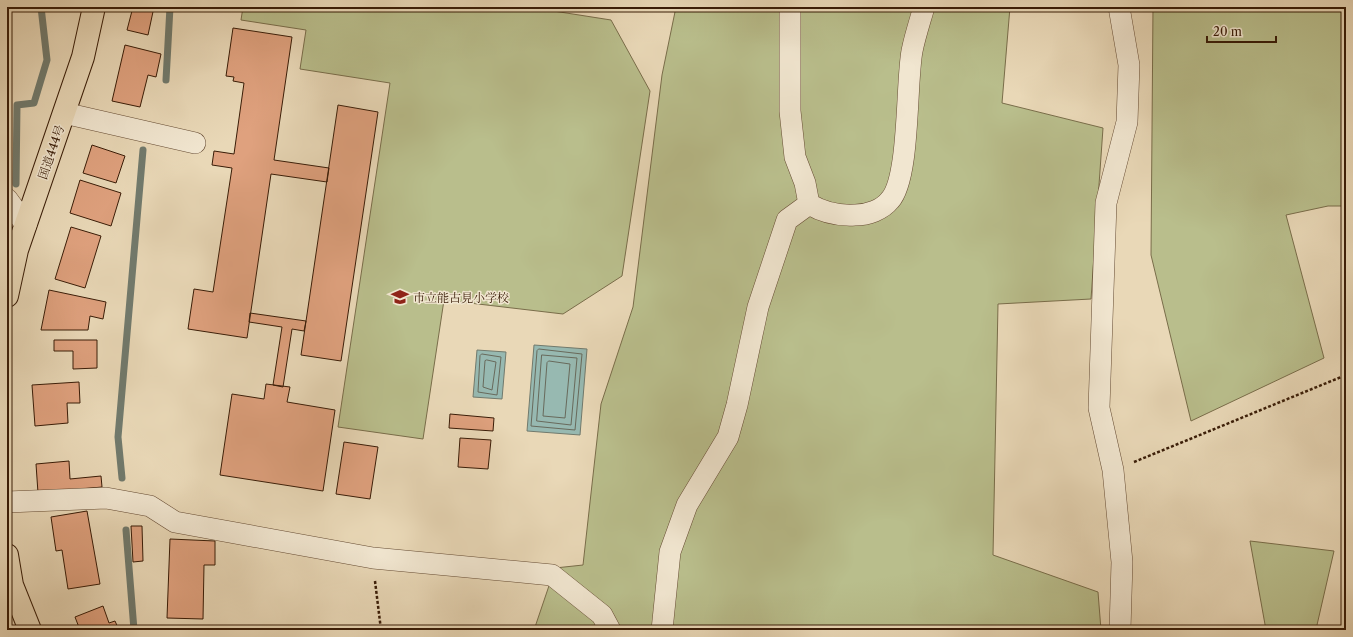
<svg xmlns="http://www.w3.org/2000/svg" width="1353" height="637" font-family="'Libre Caslon Text','Noto Serif JP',serif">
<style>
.green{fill:#b9be8c;stroke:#796d4a}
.water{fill:#97b9b1;stroke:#717a6d}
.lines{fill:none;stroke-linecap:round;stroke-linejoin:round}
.shore{stroke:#686a5c;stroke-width:1}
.stream{stroke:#717a6d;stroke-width:7}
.building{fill:#dfa17e;stroke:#391c07}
.minor-casing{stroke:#654b33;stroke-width:22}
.trunk-casing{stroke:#391c07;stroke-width:24}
.path{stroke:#391c07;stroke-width:2.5;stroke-dasharray:3 2;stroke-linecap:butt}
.minor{stroke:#f1e6d0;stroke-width:21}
.trunk{stroke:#e9d8b7;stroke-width:22}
.labels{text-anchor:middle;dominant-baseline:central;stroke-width:3;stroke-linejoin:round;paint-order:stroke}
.street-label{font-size:12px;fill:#391c07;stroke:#f1e6d0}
.poi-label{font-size:12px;fill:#391c07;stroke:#f1e6d0;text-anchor:start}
</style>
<rect width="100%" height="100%" fill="#e9d8b7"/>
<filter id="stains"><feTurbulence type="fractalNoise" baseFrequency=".005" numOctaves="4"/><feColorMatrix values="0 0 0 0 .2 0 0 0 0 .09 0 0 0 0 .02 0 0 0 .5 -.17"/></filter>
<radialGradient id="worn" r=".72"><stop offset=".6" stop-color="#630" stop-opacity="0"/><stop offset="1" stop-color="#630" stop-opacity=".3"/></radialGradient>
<path class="green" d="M243,7H528L611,20L650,91L622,276L563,314L444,300L423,439L338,427L390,83L300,69L306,30L241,20Z
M676,7H1010L1002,103L1103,128L1091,299L998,304L993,555L1098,592L1101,630H534L555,568L583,565L601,404L633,307L662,75Z
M1153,7H1346V206H1328L1286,215L1324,358L1191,421L1151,255Z
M1250,541L1334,551L1317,625L1322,630H1266Z"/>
<path class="water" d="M534,345L587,349L580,435L527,431Z
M477,350L506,352L502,399L473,397Z"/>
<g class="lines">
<path class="shore" d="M539,349L582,354L575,430L531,426L537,351Z
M482,354L501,357L497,395L478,392L480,356Z
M542,355L577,358L571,425L537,421Z
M487,360L496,362L492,390L483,387L485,361Z
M549,361L570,364L565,418L543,416L547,363Z"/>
<path class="stream" d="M166,80L170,7
M16,184L17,105L34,103L47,60L41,7
M122,478L118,437L143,150
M126,530L134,630
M1346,615V617"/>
</g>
<path class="building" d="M133,7H154L148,35L127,30Z
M233,28L292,37L274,160L329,168L327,182L271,174L247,338L188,329L194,289L213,292L232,168L212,165L214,151L234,154L244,83L233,81L234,77L226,76Z
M125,45L161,54L156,77L148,75L140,107L112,101Z
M338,105L378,112L341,361L301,355Z
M92,145L125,156L116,183L83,173Z
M80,180L121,193L111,226L70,213Z
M71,227L101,236L85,288L55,279Z
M49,290L106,302L103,319L90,316L88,330H41Z
M250,313L306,321L304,331L292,329L283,387L273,385L282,327L249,322Z
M54,340H97V368L73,369V351H54Z
M79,382L80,403H67L68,423L35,426L32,385Z
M266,384L290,387L287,402L335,410L323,491L220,475L232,394L264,399Z
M450,414L494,418L493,431L449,428Z
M460,438L491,440L488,469L458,467Z
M344,442L378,447L370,499L336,494Z
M69,461L70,479L101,476L102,487L38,493L36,464Z
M87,511L100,584L68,589L62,550L56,551L51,517Z
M131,526H142L143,561L133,562Z
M170,539L215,541V565H204L203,619L167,618Z
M103,606L109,623L115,621L119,630H80L75,617Z"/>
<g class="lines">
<g class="minor-casing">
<path id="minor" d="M790,7V111L795,157L805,183L809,204C824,213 838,216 855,215C868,215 882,210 890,200C910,178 906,83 912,51C915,36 920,21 924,7
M1119,7L1129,65L1127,122L1106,203L1099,408L1113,470L1122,562L1120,630
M64,113L195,143
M7,199L26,225
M7,502L106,498L150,506L175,522L373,558L552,575L602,615L610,630
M662,630L670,552L687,505L728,437L737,405L758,307L787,220L809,204"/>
</g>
<g class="trunk-casing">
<path id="trunk" d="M7,296L17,250L83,57L94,7
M7,555L12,585L30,630"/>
</g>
<path class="path" d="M1134,462L1346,375
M375,581L381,630"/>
<use href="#minor" class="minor"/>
<use href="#trunk" class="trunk"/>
</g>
<defs>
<g id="school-bare" transform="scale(1.38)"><path d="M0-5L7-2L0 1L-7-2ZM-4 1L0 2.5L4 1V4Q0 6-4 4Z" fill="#8f2418" stroke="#f1e6d0" stroke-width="2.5" paint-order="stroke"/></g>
</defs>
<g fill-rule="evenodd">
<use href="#school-bare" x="400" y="297"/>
</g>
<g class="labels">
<g class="street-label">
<text transform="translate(51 152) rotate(-71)">国道444号</text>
</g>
<g class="poi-label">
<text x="413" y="297">市立能古見小学校</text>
</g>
</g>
<rect width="1353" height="637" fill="none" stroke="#e9d8b7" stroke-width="24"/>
<rect x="8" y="8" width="1337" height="621" fill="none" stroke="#391c07" stroke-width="2"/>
<rect x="12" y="12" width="1329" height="613" fill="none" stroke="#391c07"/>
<path d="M1207 36v6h69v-6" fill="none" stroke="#391c07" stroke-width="2"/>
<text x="1213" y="36" font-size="12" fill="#391c07" stroke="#f1e6d0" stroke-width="3" paint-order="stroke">20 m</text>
<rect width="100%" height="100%" filter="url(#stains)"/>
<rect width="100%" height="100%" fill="url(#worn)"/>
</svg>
